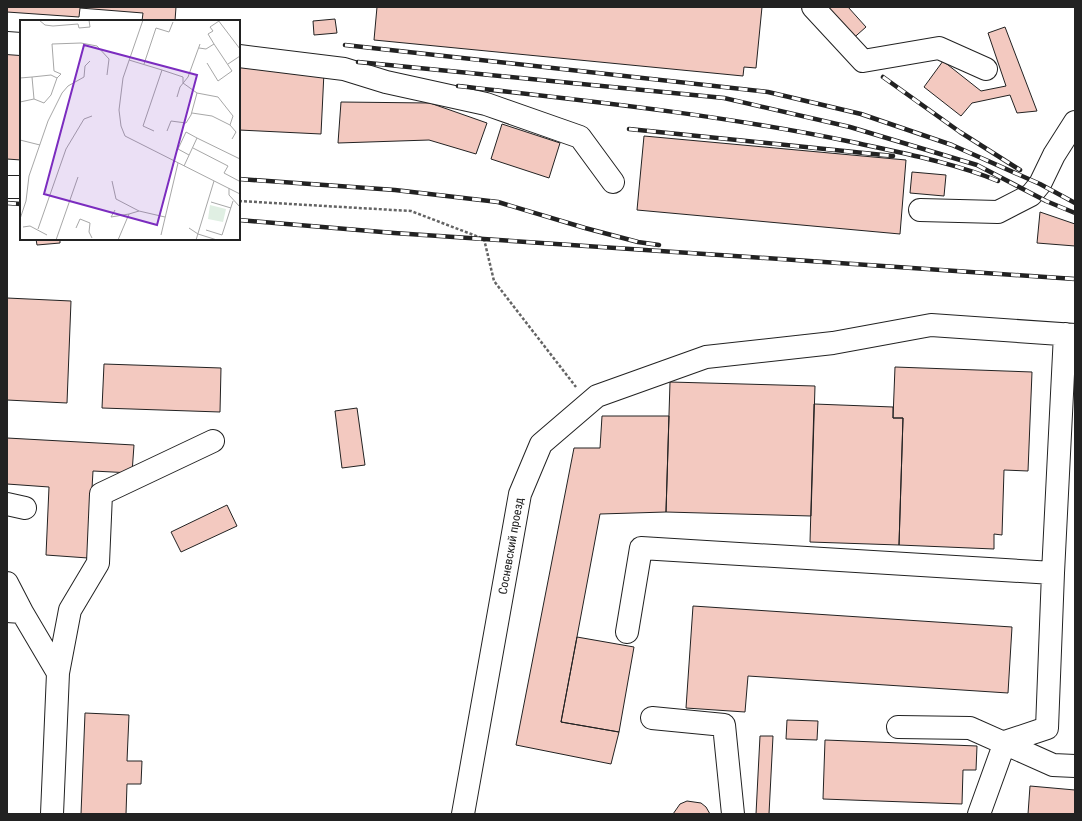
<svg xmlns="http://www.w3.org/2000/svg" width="1082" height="821" font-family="'Roboto Condensed',sans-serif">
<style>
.building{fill:#f3c9c0;stroke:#222}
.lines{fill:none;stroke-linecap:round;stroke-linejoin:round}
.minor-casing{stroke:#222;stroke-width:24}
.path{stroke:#646464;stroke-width:2.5;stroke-dasharray:3 2;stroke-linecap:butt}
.minor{stroke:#fff;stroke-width:22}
.rail-casing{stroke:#222;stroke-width:4.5}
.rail{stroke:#fff;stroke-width:3;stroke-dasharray:9;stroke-linecap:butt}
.labels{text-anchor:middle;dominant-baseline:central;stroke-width:3;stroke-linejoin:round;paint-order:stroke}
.street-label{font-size:12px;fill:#222;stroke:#fff}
.inset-road{fill:none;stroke:#a7a7a7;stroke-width:1}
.view{fill:#7b2cbf;fill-opacity:0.15;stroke:#7b2cbf;stroke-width:2}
.inset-edge{fill:none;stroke:#222;stroke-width:2}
</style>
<rect width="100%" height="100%" fill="#fff"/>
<path class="building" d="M7,7H176L175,21H142L143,13L80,8L79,17L7,12Z
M377,7H762L756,68L744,67L743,76L374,40Z
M817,7H848L866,27L849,42Z
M335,19L337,33L314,35L313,21Z
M1005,27L1037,111L1017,113L1010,95L972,103L961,116L924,87L943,61L981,91L1006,86L988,33Z
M7,53L21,54V160L7,159Z
M239,67L324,72L321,134L239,130Z
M341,102L430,103L487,123L476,154L429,140L338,143Z
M502,124L560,143L549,178L491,159Z
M644,136L906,160L900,234L637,210Z
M912,172L946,175L944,196L910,193Z
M1040,212L1075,224V246L1037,243Z
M36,239H60V243L37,245Z
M7,298L71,301L67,403L7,400Z
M104,364L221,368L220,412L102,408Z
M895,367L1032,372L1028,471L1004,470L1002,535L994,534V549L899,545L903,418H893Z
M670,382L815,386L811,516L666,512Z
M814,404L893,407V418H903L899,545L810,542Z
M357,408L365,465L342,468L335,411Z
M602,416H669L666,512L600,514L561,722L619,732L611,764L516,745L574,448H600Z
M7,438L134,445L132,473L93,471L88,558L46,555L49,487L7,484Z
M227,505L237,526L181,552L171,532Z
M693,606L1012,627L1008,693L748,676L745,712L686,708Z
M577,637L634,647L619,732L561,722Z
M85,713L129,715L127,761H142L141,784H127L126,814H81Z
M787,720L818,721L817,740L786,739Z
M760,736H773L769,814H756Z
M825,740L977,746L976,770H963L962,804L823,799Z
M1030,786L1075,790V814H1028Z
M687,801L701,803L706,807L710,814H673L680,804Z"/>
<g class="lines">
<g class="minor-casing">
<path id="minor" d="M813,7L863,61L939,48L986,69
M7,43L21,44
M239,56L344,69L386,82L486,104L580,137L613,182
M7,187H21
M920,210L998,212L1031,195L1040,184L1054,155L1075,122
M7,504L25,508
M7,583L22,612
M7,611L22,612L58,673L52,814
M627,632L641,548L1053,573L1065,334
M58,673L70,610L98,563L101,494L213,441
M652,718L724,725L733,814
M898,727L970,728L1053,765L1075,766
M463,814L520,494L541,444L597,396L706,357L833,343L931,325L1075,335
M979,814L1005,742L1047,728L1053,573"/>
</g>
<path class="path" d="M239,201L411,211L484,239L494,281L576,387"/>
<use href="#minor" class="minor"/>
<g class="rail-casing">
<path id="rail" d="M345,45L768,92L861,114L952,145L1040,184L1075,203
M358,62L724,98L850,127L977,165L1046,201L1075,213
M883,77L960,132L1020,170
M458,86C590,101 722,115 852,142C901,153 952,162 998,181
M629,129L893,156
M239,179L395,190L498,202L585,228L638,242L659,245
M7,203L21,204
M239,220L394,233L1075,279"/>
</g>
<use href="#rail" class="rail"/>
</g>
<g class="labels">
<g class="street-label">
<text transform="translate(511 546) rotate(-80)">Сосневский проезд</text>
</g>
</g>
<g transform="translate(20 20)">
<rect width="220" height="220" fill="#fff"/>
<path d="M190,185L206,189L203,202L188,199Z" fill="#e0efe3"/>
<path class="inset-road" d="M19,0L25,5L33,6L58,4L59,8L70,7L69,0M123,0L103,58L99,90L101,106L105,116L220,174M198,0L220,29M194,24L188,14L193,11L190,7L199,1M179,28L186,29L194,24L212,51L198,61L187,43M109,40L142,50L123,106L134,111M124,44L136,8L149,12L153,2M208,44L220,36M142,50L163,57V63L177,73L171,95L166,103L151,101L147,111M12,57L31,55L37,58L31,75L24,83L14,79M0,58L12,57L14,79L0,82M37,58L41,54L34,51L32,24L61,23L77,26L89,39L87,55M157,77L160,67L168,57L180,24M172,93L192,96L210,105L213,96L198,77L177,73M210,105L216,112L212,119M177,118L220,139M0,120L20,125M173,128L208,146L204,153L219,161L220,158M164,146L177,118L166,112L158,129L169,135M92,161L96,179L119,191M209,168V175L220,187M191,182L211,188M95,190L91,197L109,194M0,199L6,181L9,156L28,101L42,73L48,66L64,57L65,46L70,41M3,207L10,206L27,215M56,208L60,199L70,203L69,212L72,218M169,208L178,214L197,220M18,209L46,129L64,99L72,96M186,210L202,215L213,181M141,215L158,143M36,220L58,157M98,220L109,194L119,191L145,197M176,220L194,161"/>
<path class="view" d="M64,25L177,55L137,205L24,174Z"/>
<rect width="220" height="220" class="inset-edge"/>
</g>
<rect width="1082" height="821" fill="none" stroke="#222222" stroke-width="16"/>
</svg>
